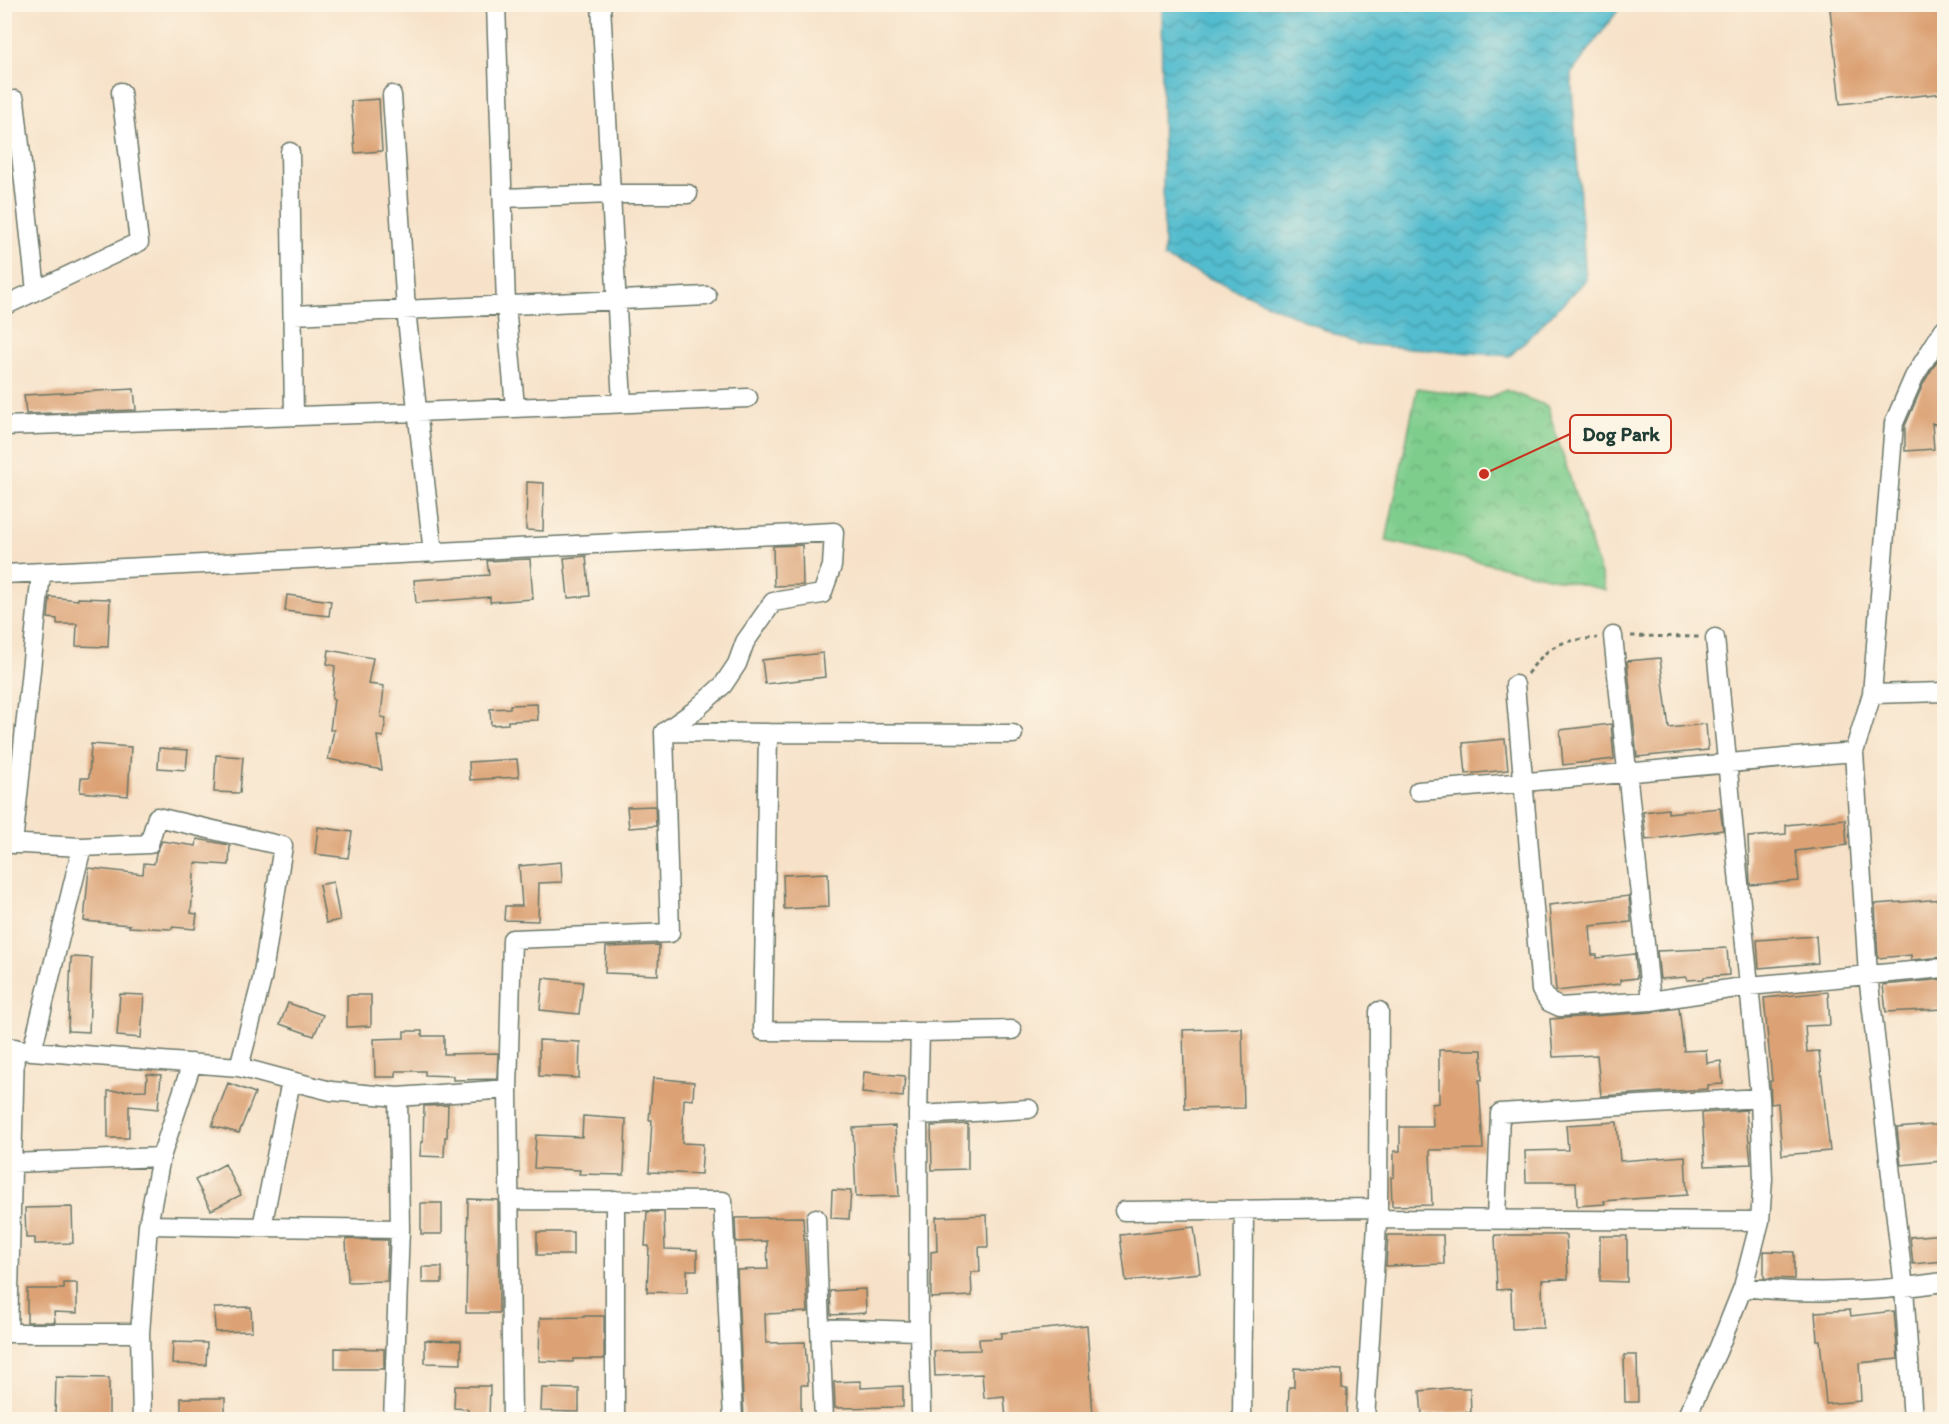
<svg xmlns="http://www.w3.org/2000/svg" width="1949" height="1424" font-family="Itim,sans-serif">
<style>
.park{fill:url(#park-crowns);stroke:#4e8560;stroke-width:1.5}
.water{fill:url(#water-waves);stroke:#387c81;stroke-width:1.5}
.building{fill:#dca274}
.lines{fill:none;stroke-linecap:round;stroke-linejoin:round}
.minor-casing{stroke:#6b7768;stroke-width:21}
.path{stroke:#6b7768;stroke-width:3;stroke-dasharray:4.5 4.5;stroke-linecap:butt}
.minor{stroke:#fff;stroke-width:18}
.leader{fill:none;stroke:#c8321e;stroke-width:2}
.callout-dot{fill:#c8321e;stroke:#fcf5e5;stroke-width:2}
.callout{fill:#fcf5e5;stroke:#c8321e;stroke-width:2}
.callout-label{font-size:20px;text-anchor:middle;font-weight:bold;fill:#1f3d34}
</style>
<defs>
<pattern id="park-crowns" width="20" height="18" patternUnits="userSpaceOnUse" patternTransform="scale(1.5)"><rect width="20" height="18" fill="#7ecd8d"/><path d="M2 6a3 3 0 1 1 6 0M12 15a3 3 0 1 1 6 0" fill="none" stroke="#67a874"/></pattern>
<pattern id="water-waves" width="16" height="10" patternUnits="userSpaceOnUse" patternTransform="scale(1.5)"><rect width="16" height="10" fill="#52bcce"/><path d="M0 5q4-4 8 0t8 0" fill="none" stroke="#439aa8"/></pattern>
</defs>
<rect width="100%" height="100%" fill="#fcf5e5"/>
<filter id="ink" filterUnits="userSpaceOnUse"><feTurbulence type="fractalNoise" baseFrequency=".0167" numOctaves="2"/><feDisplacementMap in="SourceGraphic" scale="12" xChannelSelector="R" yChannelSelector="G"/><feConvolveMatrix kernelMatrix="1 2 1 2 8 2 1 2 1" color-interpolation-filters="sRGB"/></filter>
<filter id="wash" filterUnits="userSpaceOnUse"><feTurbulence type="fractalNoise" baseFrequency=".008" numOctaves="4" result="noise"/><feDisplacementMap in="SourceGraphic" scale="24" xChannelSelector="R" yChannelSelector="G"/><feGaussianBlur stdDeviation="1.35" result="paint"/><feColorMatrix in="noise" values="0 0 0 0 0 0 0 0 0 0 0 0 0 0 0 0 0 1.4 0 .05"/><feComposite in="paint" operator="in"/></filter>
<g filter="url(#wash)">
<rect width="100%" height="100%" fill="#f7e2c9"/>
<path class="park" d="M1417,388L1487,398L1506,390L1547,406L1606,590L1386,541Z"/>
<path class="water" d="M1161,5H1622L1571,74L1586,280L1510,356L1357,344L1164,258Z"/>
<g id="blocks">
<path class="building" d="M1870,4H1944V93L1840,104L1830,9Z
M379,99L382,151L355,153L351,101Z
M1944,349V428L1932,423L1934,449L1905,451V426L1924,382Z
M134,389L136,410L26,414L24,395Z
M527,482L544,483L543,531L526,530Z
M802,545L803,585L774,586L773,546Z
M586,556L590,596L568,598L564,558Z
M530,559L533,599L490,602V597L416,603L414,580L489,575L487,561Z
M287,595L331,601L329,616L285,611Z
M50,597L78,600V598L110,599L108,647L76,646L77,624H57V619L48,618Z
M329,650L373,658L368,684L384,686L381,717L386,718L383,737L377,736L382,770L328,759L334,730H330L334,699H332L335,666L327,664Z
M823,653L825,677L765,684L762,660Z
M1660,658L1669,728L1706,724L1708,750L1637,757L1627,661Z
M537,704L538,720L508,721V724L491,725L490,709L510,708V705Z
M1611,724L1614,759L1563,765L1560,730Z
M1505,739L1508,770L1466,774L1463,743Z
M91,744L131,747L128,796L80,792L81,778H89Z
M159,748L188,750L186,770L158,768Z
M216,755L243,757L240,793L214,792Z
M517,759L519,777L470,780L469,762Z
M655,806L656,826L629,828L627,807Z
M1720,808L1723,830L1646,840L1643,812L1668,809V813Z
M1845,819L1847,845L1796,851L1799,881L1750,885L1748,837L1786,834V825Z
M318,827L352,832L348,858L315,854Z
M197,839L230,845L229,865L195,863L191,913L197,914L195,929L172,927V929L129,927L130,925L84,921L89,868L143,874L144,863L154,864L156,853L162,841L196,846Z
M561,862L562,882L539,883L538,921L504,920L505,906H522L519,866Z
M828,873L829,907L784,909L783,875Z
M333,882L340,920L326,923L319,885Z
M1629,896L1631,922L1590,926L1592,955H1597V958L1635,954L1637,978L1620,980V984L1556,991L1549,905Z
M1944,899V957L1911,960V955L1878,958L1875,904Z
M1816,936L1818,963L1759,968L1757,940Z
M659,945L658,975L605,973L606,947Z
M1727,948L1729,975L1704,977V979L1687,980V977L1660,979L1657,951Z
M71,957L92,958L89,1032L68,1031Z
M543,978L583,982L579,1014L540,1010Z
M1944,979V1009L1886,1012L1883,985Z
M1828,992L1830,1025L1805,1026L1807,1052L1819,1051L1830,1151L1782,1155L1778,1103L1771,1104L1770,1081H1772L1764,998Z
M120,994L144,995L141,1038L117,1036Z
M347,995H371V1026L347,1027Z
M288,1003L323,1015L314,1036L280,1024Z
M1679,1008L1684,1051L1706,1050L1707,1063L1721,1061L1723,1084L1708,1085V1089L1601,1096L1597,1055L1553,1057L1550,1019L1652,1012Z
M1242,1028L1244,1108L1185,1109L1183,1030Z
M404,1031H422V1036H444V1054L498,1053L497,1079L453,1080V1076L425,1075V1071H396V1077H375L374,1039L404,1038Z
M539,1040L580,1042L579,1078L539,1076Z
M1439,1050H1482V1080H1479L1483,1149L1430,1150L1432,1205L1392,1206L1391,1177H1394V1151H1400V1127H1433L1432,1104L1439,1103Z
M864,1072L905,1076L903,1097L862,1093Z
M147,1074L161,1075L158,1109L129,1106V1138H108V1091L146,1090Z
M653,1078L694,1082L693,1100L684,1099L682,1143L703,1144L701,1174L649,1172L652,1120H649Z
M228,1083L255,1093L239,1133L212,1126Z
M448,1105L447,1137H445L444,1157L420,1156L421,1142H423L424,1106Z
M1746,1110L1751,1164L1705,1166L1702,1113Z
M583,1116L626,1119L624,1175L579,1174L580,1170L534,1168L536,1135L582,1137Z
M1617,1122L1620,1161L1685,1156L1687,1195L1604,1201L1605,1204L1577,1206L1576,1182H1526L1525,1151L1568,1150L1566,1125Z
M968,1124V1169L932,1170L931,1126Z
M1944,1124V1148L1941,1149L1942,1161L1901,1165L1897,1128Z
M895,1126L899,1196L856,1197L853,1128Z
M225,1164L241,1195L211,1210L195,1180Z
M832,1190L851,1191L849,1219L831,1218Z
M468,1199L498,1200L499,1313H466Z
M421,1203H442V1234H421Z
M72,1207L73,1243L35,1244V1238H26L25,1208Z
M647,1212H664L665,1249L697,1250V1270H687V1293L647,1292L649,1246H645Z
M987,1215L988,1247H979L980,1272H971L972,1296L931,1298V1252L937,1251L936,1217Z
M803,1217L808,1312L765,1314L766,1343L805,1342L808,1385H801V1419H744L737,1270L768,1269L767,1241L736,1242L735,1218Z
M1194,1227L1200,1273L1126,1281L1120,1235Z
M537,1232H573V1255H537Z
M1944,1234V1261L1913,1264L1910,1237Z
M1388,1235H1443L1444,1264L1386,1266Z
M1495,1235H1566L1568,1279L1542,1280L1543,1328L1512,1329L1511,1289L1497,1290Z
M1600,1236H1627V1282L1600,1281Z
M346,1239L388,1240L387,1281L348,1282Z
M1764,1251L1794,1252V1279L1764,1278Z
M422,1267H442V1283H422Z
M64,1283H77V1313L54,1312L55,1322H27V1289H64Z
M865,1289L866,1313L831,1315L830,1291Z
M251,1307L252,1331L215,1332L214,1308Z
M1850,1310L1851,1316L1894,1311L1898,1359L1859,1363L1861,1401L1826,1404L1820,1340H1817L1815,1312Z
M584,1316H604V1359H573V1362L539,1361L540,1318L584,1317Z
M1087,1325L1093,1416L1006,1419L1004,1396L984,1398L982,1374L935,1376L934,1351L980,1350L979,1339L1001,1338V1333Z
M425,1340L461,1341V1364L425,1363Z
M173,1342L207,1343L206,1365L172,1364Z
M335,1348L384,1349V1369H335Z
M1624,1355H1637L1638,1402H1625Z
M1294,1368L1342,1370V1388L1347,1389L1346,1417L1288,1416L1289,1387H1294Z
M56,1377L109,1378V1418L55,1417Z
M861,1381V1388L903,1386V1407L835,1408L834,1382Z
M455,1386H490L489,1419H468V1409L454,1408Z
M542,1388L579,1389V1412L541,1411Z
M1449,1388H1470L1471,1412L1422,1415L1420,1391Z
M181,1398H225V1419H181Z"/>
</g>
</g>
<g filter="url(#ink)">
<use href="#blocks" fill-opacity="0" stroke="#6b7768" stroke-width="1.5"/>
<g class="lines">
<g class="minor-casing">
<path id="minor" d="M496,4L506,305L515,407
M601,4L622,403
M392,95L406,310L433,553
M15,100L36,291
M290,152L294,416
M503,198L611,194H688
M4,306L139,242L121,92
M293,315L707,296
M4,426L417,412L748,398
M4,574L834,532L832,566L822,594L773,602L745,642L737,664L723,685L694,711L664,732
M1613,636L1651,1001
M1515,685L1541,990L1549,1002L1560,1007L1651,1001L1749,986L1944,968
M1872,694L1944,692
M1418,791C1564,780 1709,764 1854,752
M4,843L82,847L32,1051
M13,844L41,573
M82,847L149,844L157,817L283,846L262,979L239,1067
M920,1032L763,1031L768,733L1013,734
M4,1047L32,1051L239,1067L291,1081
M398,1097L331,1091L291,1081L262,1227L400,1229
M918,1115L1029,1109
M161,1157L192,1063
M12,1163L161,1157L148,1225L140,1333
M510,1200L723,1201L733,1420
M1124,1211L1378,1208
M816,1218L820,1328
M1378,1219L1760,1221
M1496,1219L1500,1113L1760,1098
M148,1225L262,1227
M1743,1287C1811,1295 1878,1292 1944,1282
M919,1331L921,1411
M4,1333H140L142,1420
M8,1333L15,1048
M393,1420L400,1229L398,1097L508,1089
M512,1420L508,1089L512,939L670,933L664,732L768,733
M615,1420V1200
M824,1420L820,1328L919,1331L918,1115L920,1032L1012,1030
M1242,1420L1244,1210
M1365,1420L1378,1208L1379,1011
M1685,1420L1717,1352L1743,1287L1760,1221L1763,1179L1760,1098L1715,638
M1913,1420L1904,1288L1868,975L1854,752L1872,694L1894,423L1914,377L1944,329"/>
</g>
<path class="path" d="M1631,636L1699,637
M1527,674C1551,643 1559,641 1597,638"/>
<use href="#minor" class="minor"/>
</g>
</g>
<path class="leader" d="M1484 474L1570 434"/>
<circle class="callout-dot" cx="1484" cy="474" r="6"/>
<rect class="callout" x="1570" y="415" width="101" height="38" rx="6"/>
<g class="callout-label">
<text x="1621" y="441">Dog Park</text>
</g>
<rect width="1949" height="1424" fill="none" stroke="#fcf5e5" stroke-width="24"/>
</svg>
